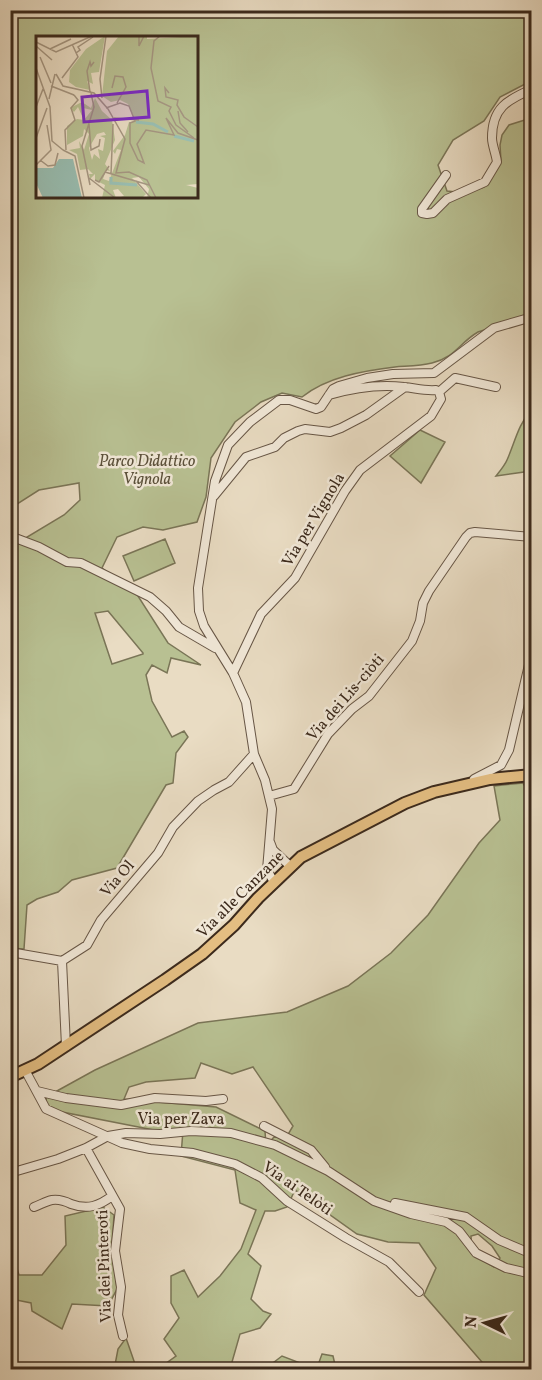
<svg xmlns="http://www.w3.org/2000/svg" width="542" height="1380" font-family="Vollkorn,serif">
<style>
.green{fill:#b8c092;stroke:#7a7557;stroke-width:1.5;fill-rule:evenodd}
.lines{fill:none;stroke-linecap:round;stroke-linejoin:round}
.minor-casing{stroke:#675646;stroke-width:10}
.major-casing{stroke:#3c2a1c;stroke-width:14}
.minor{stroke:#f1e8d8;stroke-width:8}
.major{stroke:#e4be82;stroke-width:10}
.labels{text-anchor:middle;dominant-baseline:central;stroke-width:5;stroke-linejoin:round;paint-order:stroke}
.park-label{font-size:16px;font-style:italic;fill:#5b503a;stroke:#f1e8d8}
.street-label{font-size:16px;fill:#3c2a1c;stroke:#f1e8d8}
.inset-river{fill:none;stroke:#98bcaf;stroke-width:3}
.inset-road{fill:none;stroke:#a49580;stroke-width:1.5}
.view{fill:#7b2cbf;fill-opacity:0.15;stroke:#7b2cbf;stroke-width:3}
.inset-edge{fill:none;stroke:#3c2a1c;stroke-width:3}
</style>
<rect width="100%" height="100%" fill="#e9dcc3"/>
<filter id="stains"><feTurbulence type="fractalNoise" baseFrequency=".00333" numOctaves="4"/><feColorMatrix values="0 0 0 0 .2 0 0 0 0 .09 0 0 0 0 .02 0 0 0 .5 -.17"/></filter>
<radialGradient id="worn" r=".72"><stop offset=".6" stop-color="#630" stop-opacity="0"/><stop offset="1" stop-color="#630" stop-opacity=".3"/></radialGradient>
<path class="green" d="M11,11H531V81L500,97L484,121L453,140L438,165L447,191L466,193L484,187L501,161L500,145L502,135L509,125L531,118V315L478,332C459,343 456,357 432,363C420,366 407,366 395,367C362,371 327,377 302,397L282,393L261,402L235,422L211,458L206,497L197,522L163,530L143,527L117,537L102,568L138,596L168,643L201,665L171,658L167,673L152,665L146,675L152,701L172,737L184,731L188,737L176,753L173,783L166,785L117,868L72,880L58,892L37,899L27,905L24,949L10,948V699L16,691L15,679L10,677L11,545H14L64,515L80,500L79,483L39,490L11,508ZM38,38H196V196H38ZM108,611L143,653V654L112,664L95,613Z
M531,410V471L496,476C500,471 505,465 507,460C515,442 518,425 531,410Z
M420,430L445,442L421,483L390,456Z
M165,539L175,563L134,581L123,556Z
M523,783L532,798L531,1369H488L424,1295L436,1268L419,1243L388,1242L357,1234L295,1190L287,1207L275,1211H265L248,1254L261,1266L251,1299L263,1311L271,1314L260,1328L240,1334L230,1369H158L176,1356L164,1339L179,1318L171,1303V1276L184,1270L198,1297L220,1276L241,1249L256,1210L240,1203L235,1170L181,1156L183,1130L164,1132L47,1109L46,1097L95,1070L198,1023L287,1012L348,986L391,953L428,915L479,843L500,820L494,786ZM201,1063L232,1074L253,1067L293,1126L286,1138L274,1137L266,1146L265,1131L216,1107L124,1099L129,1087L146,1082L195,1078ZM478,1234L492,1246L500,1258L494,1267L472,1254L471,1236Z
M103,1207L114,1215L112,1249L117,1289L108,1306L72,1304L62,1329L32,1311L31,1303L11,1299L10,1245L19,1275H42L66,1245L65,1216Z
M126,1338L135,1364L148,1369L114,1370L118,1349Z
M322,1354L333,1356L336,1369H265L282,1356L313,1368L318,1365Z"/>
<g class="lines">
<g class="minor-casing">
<path id="minor" d="M446,175L422,209V213L427,214L433,213L447,199L485,182L497,162C496,154 492,145 492,138C492,108 507,100 532,89
M329,395C353,388 378,384 404,387C415,388 424,391 436,390L439,392
M214,496L246,457L275,447L284,438L298,431L305,429L330,432L341,428L366,415L405,387
M10,536L39,547L67,562L81,563L150,597L166,611L179,627L215,648
M233,673L261,614L295,578L345,491L360,470L431,416L441,399L439,392L455,378L496,387
M474,779L501,765L509,750L532,652
M269,796L294,789L328,734L352,709L369,696L412,641L420,621L423,603L429,591L466,537L470,533L475,532L532,537
M270,842L273,850L290,866
M274,882L267,870L272,809L265,780L254,754L246,702L233,673L204,626L199,611L198,588L215,481L228,445L250,422L279,400H290L316,409L321,407L333,389L339,386L367,378L393,374L434,373L494,328L532,317
M10,952L62,961
M66,1046L62,961L87,945L101,920L158,853L173,827L198,801L214,790L229,782L254,754
M25,1070L46,1109L122,1143L150,1149L193,1153L235,1164L262,1178L287,1201L346,1238L389,1262L419,1292
M37,1091L66,1098L121,1105L155,1098L206,1101L223,1099
M264,1126L311,1150L325,1167
M86,1148L120,1209L115,1251L121,1287L118,1315L123,1336
M10,1173L58,1159L86,1148L108,1136L126,1133L160,1134L191,1131L231,1133L275,1145L328,1171L374,1201L411,1214L446,1222L459,1231L476,1253L506,1268L532,1274
M395,1203L466,1217L499,1240L532,1254
M34,1207C40,1205 46,1201 52,1200C59,1199 65,1201 71,1204C88,1210 99,1206 112,1196"/>
</g>
<g class="major-casing">
<path id="major" d="M10,1077L38,1064L165,980L202,954L234,925L258,898L301,857L405,803L434,792L490,779L532,775"/>
</g>
<use href="#minor" class="minor"/>
<use href="#major" class="major"/>
</g>
<g class="labels">
<g class="park-label">
<text x="147" y="462">Parco Didattico<tspan x="147" dy="18">Vignola</tspan></text>
</g>
<g class="street-label">
<text transform="translate(314 520) rotate(-59)">Via per Vignola</text>
<text transform="translate(346 698) rotate(-49)">Via dei Lis-ciòti</text>
<text transform="translate(118 879) rotate(-49)">Via Ol</text>
<text transform="translate(241 895) rotate(-45)">Via alle Canzane</text>
<text x="181" y="1120">Via per Zava</text>
<text transform="translate(297 1189) rotate(35)">Via ai Telòti</text>
<text transform="translate(105 1266) rotate(-92)">Via dei Pinteroti</text>
</g>
</g>
<g transform="translate(36 36)">
<rect width="162" height="162" fill="#e9dcc3"/>
<path d="M69,0L63,36L55,37L57,48L51,45L54,54L40,51L33,46L34,34L50,13ZM83,0H111V3L162,0V148L150,149L162,152V162H111L113,153L103,141L96,142L110,158L106,162H81L88,160L82,153L77,154L80,162H66L69,149L59,144V138L54,143L53,138H57L52,133L44,134L41,118L33,114L44,112L43,105L48,114L53,98L48,93L47,100L31,109V90L41,83L48,84L56,74L47,72L46,80L42,71L38,76L34,72L46,66L55,72L59,62L66,75L76,84L79,104L69,128L74,135L70,134L67,143L73,145L85,114L81,113L79,118L77,115L89,99L93,86H99L92,68L84,64L75,66L66,60L71,15ZM68,96L70,99L64,100L69,102L67,115L62,113L64,123L58,118L56,124L53,112L61,98Z" fill="#b8c092" fill-rule="evenodd"/>
<path d="M23,123H37L46,162H7L0,147V132H17Z" fill="#98bcaf"/>
<path class="inset-river" d="M100,86L117,88L132,96M138,100L158,105M75,141V147L101,149"/>
<path class="inset-road" d="M103,0V10L108,0M124,0L118,5L115,32L122,65L135,71L133,75L140,89L158,102M0,6L20,16L56,0M0,10L16,24M14,13L35,3M40,17L44,14L42,11L57,1M4,21L15,47M0,32L14,71L16,105L27,114M20,38L27,50L58,57L72,73L89,103L80,137L93,136L111,144L120,162M26,42L42,21L36,8M15,50L38,59M76,52L79,40L87,41L90,51L81,67M54,56L51,35L54,26L55,30L58,26M133,57L129,52L130,61L142,64L141,69L148,81L162,91M66,62L64,43L70,0M13,63L19,38M0,71L7,53M70,72L84,67L93,70L99,85L94,87V107L102,124L108,127L101,108L110,94L138,99L130,82L142,97L162,104M142,75L144,87L152,96M78,82L103,84M53,88L55,114L63,110L64,103M0,102L11,72M27,114L39,120L48,162M30,114L29,94L39,84L35,72L42,64L38,59M4,124L12,130L19,129L22,117M0,129L15,114L11,89M69,136L113,149M75,138L77,88M53,142L79,162M59,144L63,146L73,130M100,145L115,162M54,149L46,110L58,71L55,57"/>
<path class="view" d="M111,55L113,81L48,86L46,61Z"/>
<rect width="162" height="162" class="inset-edge"/>
</g>
<rect width="542" height="1380" fill="none" stroke="#e9dcc3" stroke-width="36"/>
<rect x="12" y="12" width="518" height="1356" fill="none" stroke="#3c2a1c" stroke-width="3"/>
<rect x="18" y="18" width="506" height="1344" fill="none" stroke="#3c2a1c" stroke-width="1.5"/>
<g transform="translate(485 1323) rotate(275)" stroke="#f1e8d8" stroke-width="4.5" paint-order="stroke">
<path d="M0-4.5L10 22L0 15L-10 22Z" fill="#3c2a1c"/>
<text y="-9" font-size="16" font-weight="bold" text-anchor="middle" fill="#3c2a1c">N</text>
</g>
<rect width="100%" height="100%" filter="url(#stains)"/>
<rect width="100%" height="100%" fill="url(#worn)"/>
</svg>
